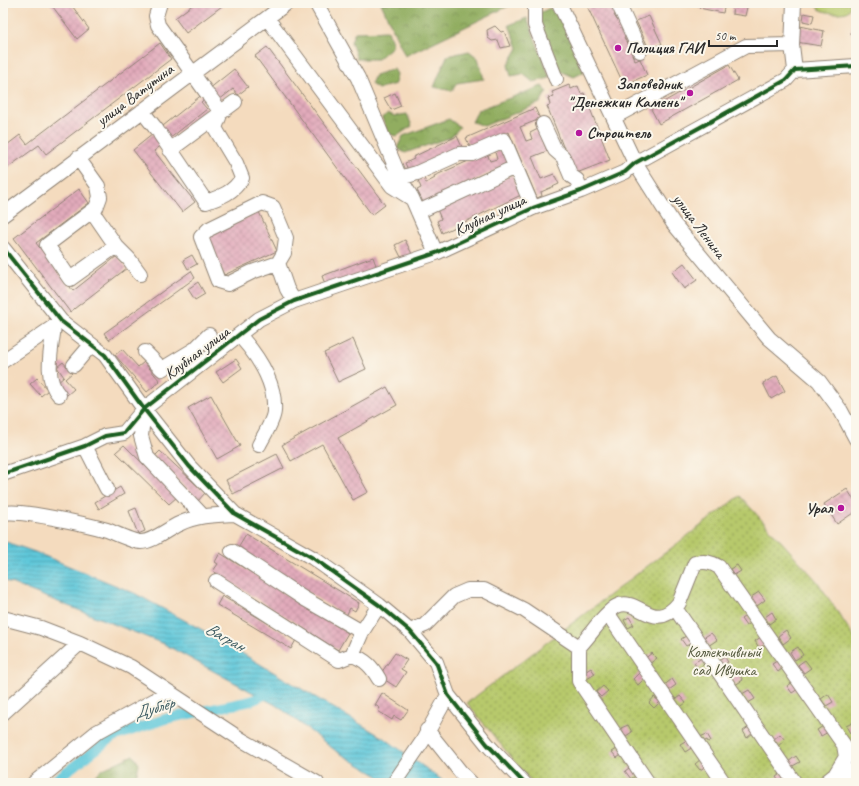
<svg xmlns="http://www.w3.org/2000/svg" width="859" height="786" font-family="Caveat,sans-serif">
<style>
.forest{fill:url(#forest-crowns);stroke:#5e6c46}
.park{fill:#b7c96c;stroke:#717a4c}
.garden{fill:url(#garden-dots);stroke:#717a4c}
.water{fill:url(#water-rules);stroke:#457a82}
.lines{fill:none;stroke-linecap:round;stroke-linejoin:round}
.canal{stroke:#5fc8da;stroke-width:10}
.building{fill:url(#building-cross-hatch)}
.minor-casing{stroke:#908374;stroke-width:16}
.minor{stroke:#fff;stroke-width:14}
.cycleway-casing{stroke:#fbf7ec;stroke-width:6}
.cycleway{stroke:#1b5e20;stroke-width:4}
.poi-dot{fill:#b5179e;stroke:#fbf7ec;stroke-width:1.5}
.labels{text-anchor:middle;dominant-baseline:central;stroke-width:4;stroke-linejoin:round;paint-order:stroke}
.poi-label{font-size:16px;font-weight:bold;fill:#2b2b2b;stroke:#fbf7ec;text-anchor:start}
.street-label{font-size:16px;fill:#2b2b2b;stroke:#fbf7ec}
.park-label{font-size:16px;fill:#555a3e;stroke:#fbf7ec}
.water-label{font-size:17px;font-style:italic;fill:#3b5a60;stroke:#fbf7ec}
</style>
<defs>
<pattern id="forest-crowns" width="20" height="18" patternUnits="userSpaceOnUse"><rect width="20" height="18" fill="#91ad60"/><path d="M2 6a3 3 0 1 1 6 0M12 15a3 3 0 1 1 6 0" fill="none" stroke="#778d4f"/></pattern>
<pattern id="garden-dots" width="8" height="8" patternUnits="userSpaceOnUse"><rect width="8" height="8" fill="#b7c96c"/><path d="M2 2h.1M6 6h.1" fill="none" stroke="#95a359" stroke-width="1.8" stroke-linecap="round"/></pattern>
<pattern id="water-rules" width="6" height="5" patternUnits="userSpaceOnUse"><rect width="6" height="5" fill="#5fc8da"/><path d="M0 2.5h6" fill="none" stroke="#4fa3b1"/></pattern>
<pattern id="building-cross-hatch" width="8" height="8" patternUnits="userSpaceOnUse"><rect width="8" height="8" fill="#e2abbb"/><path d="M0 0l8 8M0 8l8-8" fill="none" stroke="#c293a1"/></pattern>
</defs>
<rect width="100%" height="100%" fill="#fbf7ec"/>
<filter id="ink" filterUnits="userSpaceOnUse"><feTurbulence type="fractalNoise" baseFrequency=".025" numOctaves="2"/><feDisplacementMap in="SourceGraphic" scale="8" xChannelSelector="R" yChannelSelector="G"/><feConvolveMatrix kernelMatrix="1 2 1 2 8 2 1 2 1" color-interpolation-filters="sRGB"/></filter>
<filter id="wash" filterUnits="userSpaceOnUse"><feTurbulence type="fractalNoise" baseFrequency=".012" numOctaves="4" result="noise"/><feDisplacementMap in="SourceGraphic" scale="16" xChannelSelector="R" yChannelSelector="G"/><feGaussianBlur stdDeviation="0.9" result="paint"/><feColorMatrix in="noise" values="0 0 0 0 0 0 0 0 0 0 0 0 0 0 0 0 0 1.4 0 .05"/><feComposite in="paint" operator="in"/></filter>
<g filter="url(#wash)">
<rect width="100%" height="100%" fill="#f4dbbe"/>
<path class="forest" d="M381,3H515L405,56Z
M550,8L562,21L584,72L574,77L558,70L540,27L539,13Z
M527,18L550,78L533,82L523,74L511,76L508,65L518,48L509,25Z
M388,31L393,46L378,59H357L351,42L355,32Z
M469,51L478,58L484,79L457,83L452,91L434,87L447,56Z
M394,69L397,74L395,84L378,89L371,84L375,75Z
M542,86L547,91L540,103L484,126L472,122L478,110Z
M388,113L394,116L407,114L412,126L397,136L388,134L382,118Z
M449,119L460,127L451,137L405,153L397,148L403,136Z
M133,755L139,764L136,777L122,783H89L101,770Z"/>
<path class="park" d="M814,3H854L847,12C837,14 819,14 814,3Z"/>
<path class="garden" d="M740,496L817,581L856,640V783H532L467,703Z"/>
<path class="water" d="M3,541L35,552L134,593L208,633L387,740L446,783H390L336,751L279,707L164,644L3,580Z"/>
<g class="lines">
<path class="canal" d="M51,783L113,737L165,719L251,701L271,692"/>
</g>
<g id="blocks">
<path class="building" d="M50,3H70L89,29L77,39Z
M195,3H226L186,33L175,18Z
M598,3H614L619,13L614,15L617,20L620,19L627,35L624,37L635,61L640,59L647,75L624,85L588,8Z
M700,3H725L723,13L699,8Z
M733,3H748L745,16L732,14Z
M804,13L814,15L812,23L803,21Z
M649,16L662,44L649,49L636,21Z
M852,25H856V35L851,34Z
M495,26L501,32L504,31L510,46L501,48L498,40L492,41L488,38L487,30Z
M800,26L824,31L821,46L796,42Z
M160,43L171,59L46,154L39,145L3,171V148L20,135L27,144Z
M267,47L385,205L372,215L255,56Z
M729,65L738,80L659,124L651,109Z
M234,69L248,87L238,95L233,89L219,100L213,93L201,102L207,109L154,151L195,202L182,212L133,150Z
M569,85L571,89L578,86L581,94L584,93L610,160L574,174L547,106L550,105L548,98L554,96L552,92Z
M395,93L401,106L391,110L384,98Z
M535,108L540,119L520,127L526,141L532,139L530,133L538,129L547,151L532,157L541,179L554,174L559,184L541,192L542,196L537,198L509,132L484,143L472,152L466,138Z
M457,136L462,147L409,172L405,163L414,159L413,157Z
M504,148L511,163L424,204L417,190L421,188L418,180L424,178L426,183L435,178L434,176L487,153L490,161L497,159L495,152Z
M512,175L521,195L442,233L437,221L441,219L436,207Z
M79,189L89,203L36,243L73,291L117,256L127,268L70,312L14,238Z
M259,212L277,251L224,275L206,236Z
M405,240L412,254L402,259L395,245Z
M192,255L197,264L188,269L183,260Z
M373,257L377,268L326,287L322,276Z
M684,263L697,280L684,289L672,272Z
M191,271L195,278L109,340L104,333Z
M198,282L205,294L195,300L188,289Z
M353,339L366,369L338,382L324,353Z
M122,349L138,367L144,362L160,381L147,392L115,355Z
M236,359L242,368L223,382L216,372Z
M63,362L72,373L65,379L74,389L67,395L57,383L64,377L57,367Z
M777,376L785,391L771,399L763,383Z
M37,378L48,390L41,396L30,384Z
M387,387L397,405L338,438L368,492L353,500L322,444L291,461L282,445Z
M211,395L240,446L217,459L188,408Z
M124,445L177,497L169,504L116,452Z
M160,451L205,493L197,502L191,497L193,495L154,457Z
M277,454L284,468L233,494L226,480Z
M120,487L124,494L99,509L95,502Z
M847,489L856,503V511L837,524L824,504Z
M136,508L145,531L138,534L129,511Z
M246,534L359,603L355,611L350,608L346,616L237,549Z
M220,553L348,633L338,650L213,571L218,564L215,562Z
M737,565L741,571L734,575L730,569Z
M759,592L765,600L757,606L751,597Z
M222,596L296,640L291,649L217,605Z
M772,612L776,619L769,624L765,617Z
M748,614L752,622L746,626L741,619Z
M629,617L634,625L628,628L624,620Z
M786,630L791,638L783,644L778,636Z
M711,633L717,640L708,646L703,638Z
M689,634L694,642L686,646L681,639Z
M764,635L768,643L759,648L755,641Z
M798,647L803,655L795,660L790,652Z
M395,653L407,660L401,669L406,672L396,687L379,676Z
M652,653L657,658L648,665L644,659Z
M724,656L728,662L722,666L718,661Z
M703,657L707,662L698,669L694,663Z
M780,659L783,668L778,672L772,664Z
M805,660L811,668L804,673L798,665Z
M591,668L595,674L587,679L583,673Z
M640,672L645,678L638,685L633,679Z
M738,673L743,680L735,685L731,678Z
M672,679L676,685L666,692L662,687Z
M796,680L801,687L792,693L787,686Z
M603,686L608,691L601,697L596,692Z
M749,690L755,699L748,703L742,694Z
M382,693L408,710L401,720L394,716L392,720L378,711L380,708L375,705Z
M828,694L833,702L826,706L821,699Z
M680,696L686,703L679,708L673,701Z
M654,697L660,702L654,708L649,703Z
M854,722L856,729L850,733L846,726Z
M826,724L830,731L821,736L817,730Z
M628,725L632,732L626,736L621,728Z
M750,726L754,732L747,738L743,731Z
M707,734L711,741L708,742L707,740L703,742L700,737Z
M780,734L785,740L778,746L773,740Z
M689,739L693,747L685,752L680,744Z
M620,747L624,753L617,758L612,752Z
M796,756L800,762L791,767L788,762Z
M701,759L706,766L700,770L695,764Z
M632,766L638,774L631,779L625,771Z
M783,772L788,783H780L776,777Z"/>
</g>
</g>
<g filter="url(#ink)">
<use href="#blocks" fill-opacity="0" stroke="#908374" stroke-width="1"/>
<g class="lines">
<g class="minor-casing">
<path id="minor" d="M160,3L156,16L158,25L206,92
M316,3L358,78L400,178L412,198L436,253
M535,3V25L556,79
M559,3L635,163L673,223L769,338L819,381L841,411L856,439
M618,3L640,51
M794,3L792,45L795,70
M267,18L392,186L411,198
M142,111L157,130
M614,117L746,46L792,45
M543,124L555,150L563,157L571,176L577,180L581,191
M160,134L206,202C221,197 234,192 242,178L236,163L215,128L221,112L209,96
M170,150L235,102
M78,158L98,186L100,197L96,208L47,245L70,279L116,246
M400,178L417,173L459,154H472L504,140L533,208
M262,203L273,207L286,238L284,253L278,263L252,272L228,284L218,281L201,237L209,229Z
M92,211L116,246L129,259L140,274
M418,212L515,167
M3,215L287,3
M3,248L61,321L105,355L144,409L189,466L235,514L313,558L379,605L410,631L436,662L448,695L487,744L524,783
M278,263L287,289L294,301
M54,326C52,347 43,378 59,395
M240,336C257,355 276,383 274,411C274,420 263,437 259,445
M145,352L162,369L195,349L209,335
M3,361L59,323
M74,365L91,345
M144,409L141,436L147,457L203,516
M85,446L107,489
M3,474L85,446L105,436L124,433L144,409L259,319L294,301L436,253L533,208L581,191L625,172L635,163L786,80L795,70L856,66
M3,514C11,507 93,526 107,530C115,533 133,542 141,542C153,542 169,528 179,524C197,515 216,515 235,514
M232,551L303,598L362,632
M216,581L339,660L352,655C366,660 372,667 379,679
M675,608L795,783
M608,614L724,783
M3,618L41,628L80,643L131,667L242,740L317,783
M410,631L425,625L454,596L468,590H484L524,610L579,647
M352,655L362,632L379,605
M3,713L80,643
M427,730L463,775L471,783
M34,783L97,732L157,699L165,691
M394,783L422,742L448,695
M648,783L579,681V647C589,637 606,611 617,606C639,596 653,635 679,603L695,563C705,561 711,562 719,567L844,745L846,757L835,775
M825,783L835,775L856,770"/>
</g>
<use href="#minor" class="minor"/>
<g class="cycleway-casing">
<path id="cycleway" d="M3,248L61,321L105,355L144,409L189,466L235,514L313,558L379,605L410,631L436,662L448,695L487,744L524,783
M3,474L85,446L105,436L124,433L144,409L259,319L294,301L436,253L533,208L581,191L625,172L635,163L786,80L795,70L856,66"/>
</g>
<use href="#cycleway" class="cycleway"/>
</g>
</g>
<g class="poi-dot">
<circle cx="618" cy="48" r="4"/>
<circle cx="690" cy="93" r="4"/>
<circle cx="579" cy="133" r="4"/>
<circle cx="841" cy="508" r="4"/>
</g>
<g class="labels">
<g class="poi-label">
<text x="626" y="48">Полиция ГАИ</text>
<text x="682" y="84" text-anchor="end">Заповедник<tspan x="682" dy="18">"Денежкин Камень"</tspan></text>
<text x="587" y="133">Строитель</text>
<text x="833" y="508" text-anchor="end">Урал</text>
</g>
<g class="street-label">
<text transform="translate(135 95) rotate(-37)">улица Ватутина</text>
<text transform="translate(490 215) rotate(-25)">Клубная улица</text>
<text transform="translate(699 226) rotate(53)">улица Ленина</text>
<text transform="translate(197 353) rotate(-37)">Клубная улица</text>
</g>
<g class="park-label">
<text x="724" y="652">Коллективный<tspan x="724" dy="18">сад Ивушка</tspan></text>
</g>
<g class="water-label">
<text transform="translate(225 637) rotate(29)">Вагран</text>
<text transform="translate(154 708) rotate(-16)">Дублёр</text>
</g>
</g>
<rect width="859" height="786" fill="none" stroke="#fbf7ec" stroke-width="16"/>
<path d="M709 40v6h68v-6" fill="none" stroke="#2b2b2b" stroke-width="2"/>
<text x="715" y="40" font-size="12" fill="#2b2b2b" stroke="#fbf7ec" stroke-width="3" paint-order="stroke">50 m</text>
</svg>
